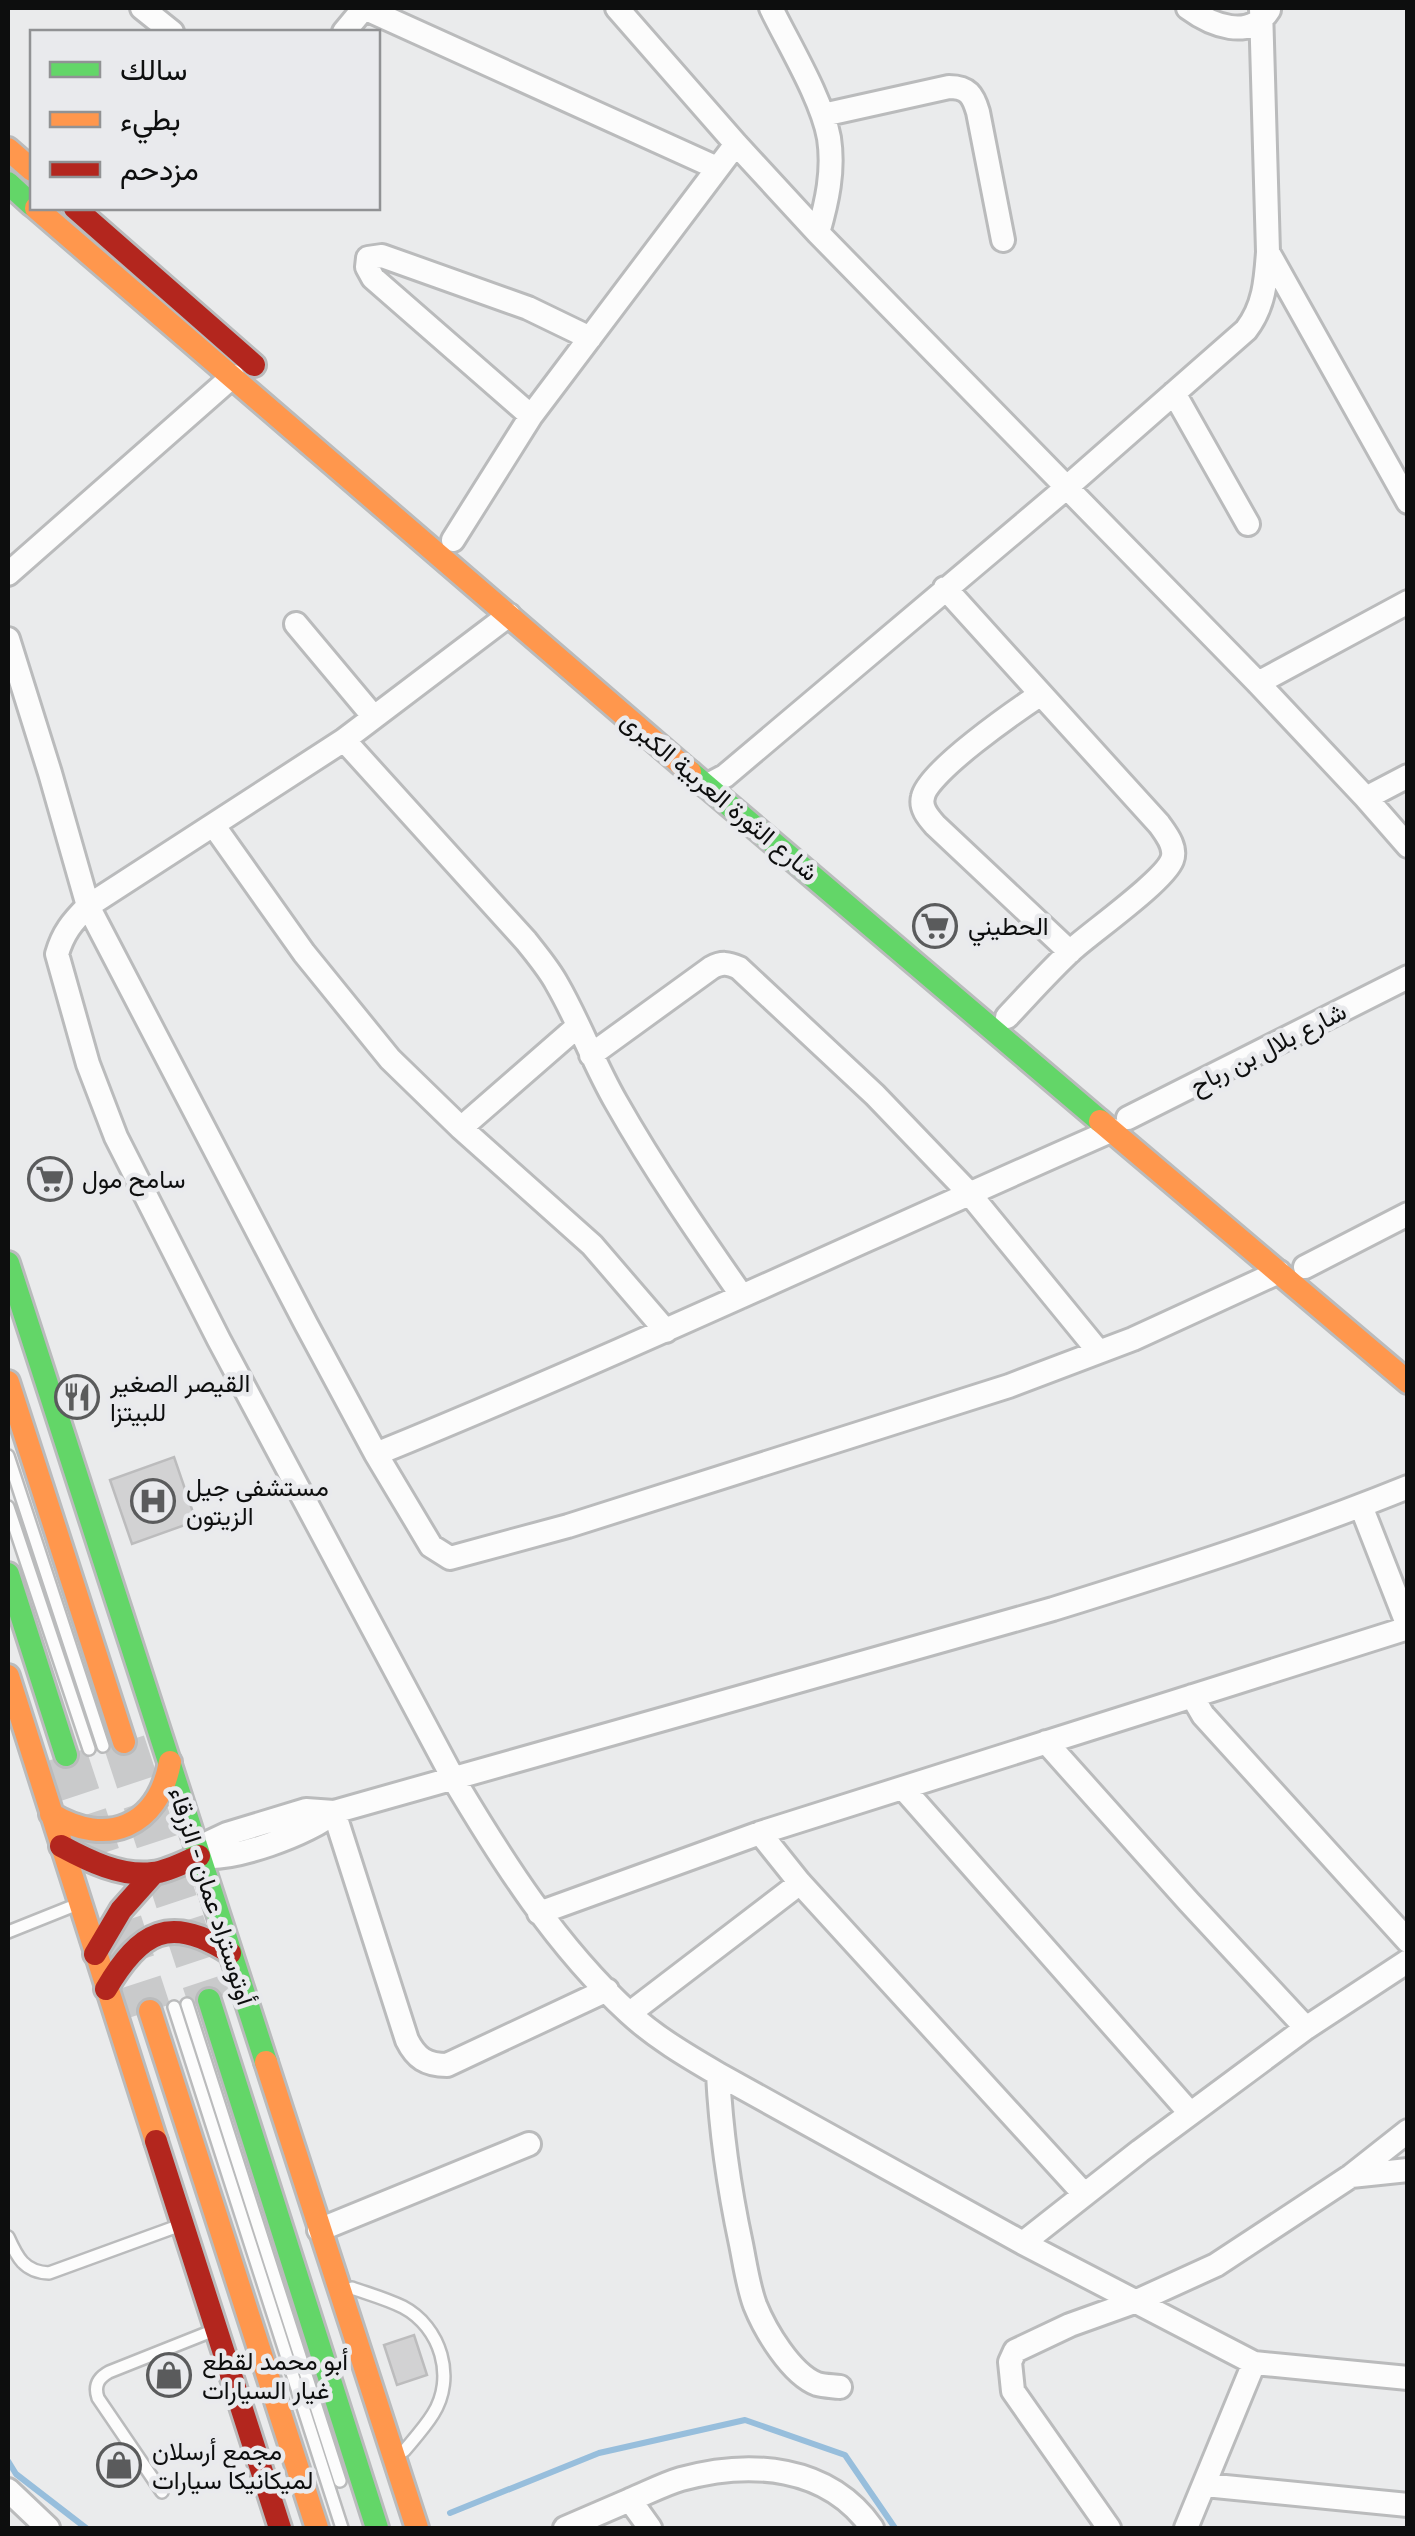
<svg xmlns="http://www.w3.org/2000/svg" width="1415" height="2536" font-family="Figtree,Vazirmatn,sans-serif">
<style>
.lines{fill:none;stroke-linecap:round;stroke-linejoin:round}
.stream{stroke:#97bedc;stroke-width:6}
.building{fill:#d2d2d3;stroke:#bcbcbd;stroke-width:2.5}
.highway-tunnel{stroke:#c9cacb;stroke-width:42;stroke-dasharray:42 21;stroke-linecap:butt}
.lane-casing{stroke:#babbbc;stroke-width:16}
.street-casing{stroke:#babbbc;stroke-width:28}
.fast-casing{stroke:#babbbc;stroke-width:28}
.slow-casing{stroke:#babbbc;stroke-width:28}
.jam-casing{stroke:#babbbc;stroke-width:28}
.lane{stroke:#fcfcfc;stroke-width:11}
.street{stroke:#fcfcfc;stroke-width:22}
.fast{stroke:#63d668;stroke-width:22}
.slow{stroke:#ff974d;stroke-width:22}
.jam{stroke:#b3261e;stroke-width:22}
.labels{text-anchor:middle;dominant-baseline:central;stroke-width:9;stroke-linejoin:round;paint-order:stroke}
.street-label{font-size:25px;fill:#0d0e0e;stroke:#e9eaed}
.poi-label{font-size:25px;fill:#0d0e0e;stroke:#e9eaed;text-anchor:start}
</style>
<rect width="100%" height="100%" fill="#eaebec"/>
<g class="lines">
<path class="stream" d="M8,2461L16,2474L86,2528
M450,2513L599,2453L745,2420L845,2455L895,2528"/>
</g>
<path class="building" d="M174,1457L196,1521L132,1544L110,1480Z
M414,2335L427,2375L397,2385L384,2345Z"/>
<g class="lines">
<path class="highway-tunnel" d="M124,1742L209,2000
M66,1755L102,1864
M121,1922L150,2011"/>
<g class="lane-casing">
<path id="lane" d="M8,1456L103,1746
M8,1507L89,1749
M8,1932L73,1906
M187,2004L340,2481
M174,2007L342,2528
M8,2237C17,2257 24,2272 49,2273L178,2226
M352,2288C369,2294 387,2299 403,2307C441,2327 456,2378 433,2414C425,2427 414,2439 404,2451
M162,2492L98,2398C94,2386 98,2378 109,2372L207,2333"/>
</g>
<g class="street-casing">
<path id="street" d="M142,8L172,32
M364,8L717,168
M617,8L736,144L818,233L1258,683L1366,798L1408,846
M771,8C789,45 822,99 829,138C834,171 827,202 818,233
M1188,8C1211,25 1250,41 1269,10
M344,32L364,8
M823,115L949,87C968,87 973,95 978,112L1003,240
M1268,252L1408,502
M1174,393L1248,524
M531,416L373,278L367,267L368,258L382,256L528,308L590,338
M453,540L531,416L736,144
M8,574L233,376
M945,588L1041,694
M509,615L344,740L88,906C72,922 63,933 57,954L88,1064L116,1137L219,1340L453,1778C503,1862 556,1946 629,2013C655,2037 687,2056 718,2074L1023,2243L1254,2363L1408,2378
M296,624L373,716
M8,639L50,773L88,906L306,1324L376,1454L431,1546L450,1558L568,1526L1009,1386L1133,1339L1279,1272
M1258,683L1408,602
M344,740L526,941C537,955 549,969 557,984C579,1022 594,1064 616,1102C654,1169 698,1233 742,1296
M706,786L725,776L1066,488L1246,330C1264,307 1266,281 1268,252L1261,8
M1366,798L1408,776
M214,826L304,953L390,1059L461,1128L592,1245L666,1331
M1007,1017C1029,994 1050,970 1073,949C1093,931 1164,881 1172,860C1177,847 1166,834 1159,824L1041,694C1017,710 927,772 923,797C920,808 928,817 935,825L1070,952
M591,1055L711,968C722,962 728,963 739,968L875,1095L969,1193L1099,1352
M1128,1118L1408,977
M461,1128L578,1026
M1305,1267L1408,1214
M376,1454C624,1353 867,1238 1113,1130
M1361,1506L1408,1626
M1192,1696L1203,1715L1408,1941
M1046,1742L1189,1902L1306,2028
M903,1788L1190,2113
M334,1812L306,1810L227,1834L210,1842L199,1856C229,1863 312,1833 334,1812L1053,1609C1172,1572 1292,1534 1408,1487
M334,1812L407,2040C416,2058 426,2065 447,2065L607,1990
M760,1833L800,1883L1084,2194
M539,1913L760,1833L1408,1628
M630,2013L800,1883
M718,2074C721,2132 729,2188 741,2244C745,2264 748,2286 755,2305C765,2330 791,2374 817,2384C824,2386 833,2386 840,2387
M1351,2176L1408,2170
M319,2230L529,2144
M1023,2243L1140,2151L1306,2028L1408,1961
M1205,2485L1408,2505
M8,2490L48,2528
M630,2500C647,2493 664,2484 681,2479C750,2460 828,2465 872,2528
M565,2528L630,2500L650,2528
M1109,2528L1013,2391L1010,2362L1015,2351L1070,2325L1137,2301L1216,2265L1351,2176L1408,2131
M1186,2528L1254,2363"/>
</g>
<g class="fast-casing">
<path id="fast" d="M8,183L32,205
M690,772L1100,1121
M8,1263L266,2062
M8,1574L66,1755
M209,2000L377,2528"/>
</g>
<g class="slow-casing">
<path id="slow" d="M8,149L32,170
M36,208L690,772
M1100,1121L1408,1382
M8,1382L124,1742
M8,1676L156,2141
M51,1814C107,1848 158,1827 170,1762
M150,2011L317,2528
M266,2062L417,2528"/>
</g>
<g class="jam-casing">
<path id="jam" d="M75,208L254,365
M61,1846C89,1861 121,1877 153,1873C169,1871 185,1862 199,1856
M95,1954L121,1910L154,1873
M106,1989C140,1931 170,1914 230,1953
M156,2141L280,2528"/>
</g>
<use href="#lane" class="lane"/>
<use href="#street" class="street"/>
<use href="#fast" class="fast"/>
<use href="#slow" class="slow"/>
<use href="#jam" class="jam"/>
</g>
<defs>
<g id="supermarket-ring" transform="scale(2.25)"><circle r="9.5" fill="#e9eaed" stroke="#5a5b5c" stroke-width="1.5"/><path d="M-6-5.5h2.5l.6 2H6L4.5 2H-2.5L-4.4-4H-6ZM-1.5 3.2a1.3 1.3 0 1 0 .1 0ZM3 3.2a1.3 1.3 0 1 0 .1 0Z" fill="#5a5b5c"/></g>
<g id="restaurant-ring" transform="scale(2.25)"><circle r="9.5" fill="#e9eaed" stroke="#5a5b5c" stroke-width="1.5"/><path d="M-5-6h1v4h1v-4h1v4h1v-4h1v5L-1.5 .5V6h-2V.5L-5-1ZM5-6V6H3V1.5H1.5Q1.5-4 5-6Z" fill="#5a5b5c"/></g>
<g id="hospital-ring" transform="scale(2.25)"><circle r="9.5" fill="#e9eaed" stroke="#5a5b5c" stroke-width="1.5"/><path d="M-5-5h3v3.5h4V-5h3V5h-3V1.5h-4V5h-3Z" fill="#5a5b5c"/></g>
<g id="shop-ring" transform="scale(2.25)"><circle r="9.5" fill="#e9eaed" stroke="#5a5b5c" stroke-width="1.5"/><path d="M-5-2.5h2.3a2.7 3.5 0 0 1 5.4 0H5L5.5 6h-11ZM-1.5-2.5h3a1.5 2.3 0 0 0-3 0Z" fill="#5a5b5c"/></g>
</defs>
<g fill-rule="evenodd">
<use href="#supermarket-ring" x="935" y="926"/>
<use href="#supermarket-ring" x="50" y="1179"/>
<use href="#restaurant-ring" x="77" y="1397"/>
<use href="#hospital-ring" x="153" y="1501"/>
<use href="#shop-ring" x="169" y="2375"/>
<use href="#shop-ring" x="119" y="2465"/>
</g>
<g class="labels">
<g class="street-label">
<text transform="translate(720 796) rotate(40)">شارع الثورة العربية الكبرى</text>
<text transform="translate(1268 1048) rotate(-27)">شارع بلال بن رباح</text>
<text transform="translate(212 1896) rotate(72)">أوتوستراد عمان - الزرقاء</text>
</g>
<g class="poi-label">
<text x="968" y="926">الحطيني</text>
<text x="82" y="1179">سامح مول</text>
<text x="110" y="1383">القيصر الصغير<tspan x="110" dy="29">للبيتزا</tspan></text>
<text x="186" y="1487">مستشفى جيل<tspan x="186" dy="29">الزيتون</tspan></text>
<text x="202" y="2361">أبو محمد لقطع<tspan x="202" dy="29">غيار السيارات</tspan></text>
<text x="152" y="2451">مجمع أرسلان<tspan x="152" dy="29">لميكانيكا سيارات</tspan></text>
</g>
</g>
<rect width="1415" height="2536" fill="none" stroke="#0d0e0e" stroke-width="20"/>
<rect x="30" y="30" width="350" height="180" fill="#e9eaed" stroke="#919294" stroke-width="2.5"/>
<rect x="50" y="62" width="50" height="15" fill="#63d668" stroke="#919294" stroke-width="2.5"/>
<text x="120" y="80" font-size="30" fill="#0d0e0e">سالك</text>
<rect x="50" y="112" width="50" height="15" fill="#ff974d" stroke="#919294" stroke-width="2.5"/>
<text x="120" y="130" font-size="30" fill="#0d0e0e">بطيء</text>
<rect x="50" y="162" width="50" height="15" fill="#b3261e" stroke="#919294" stroke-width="2.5"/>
<text x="120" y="180" font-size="30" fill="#0d0e0e">مزدحم</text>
</svg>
